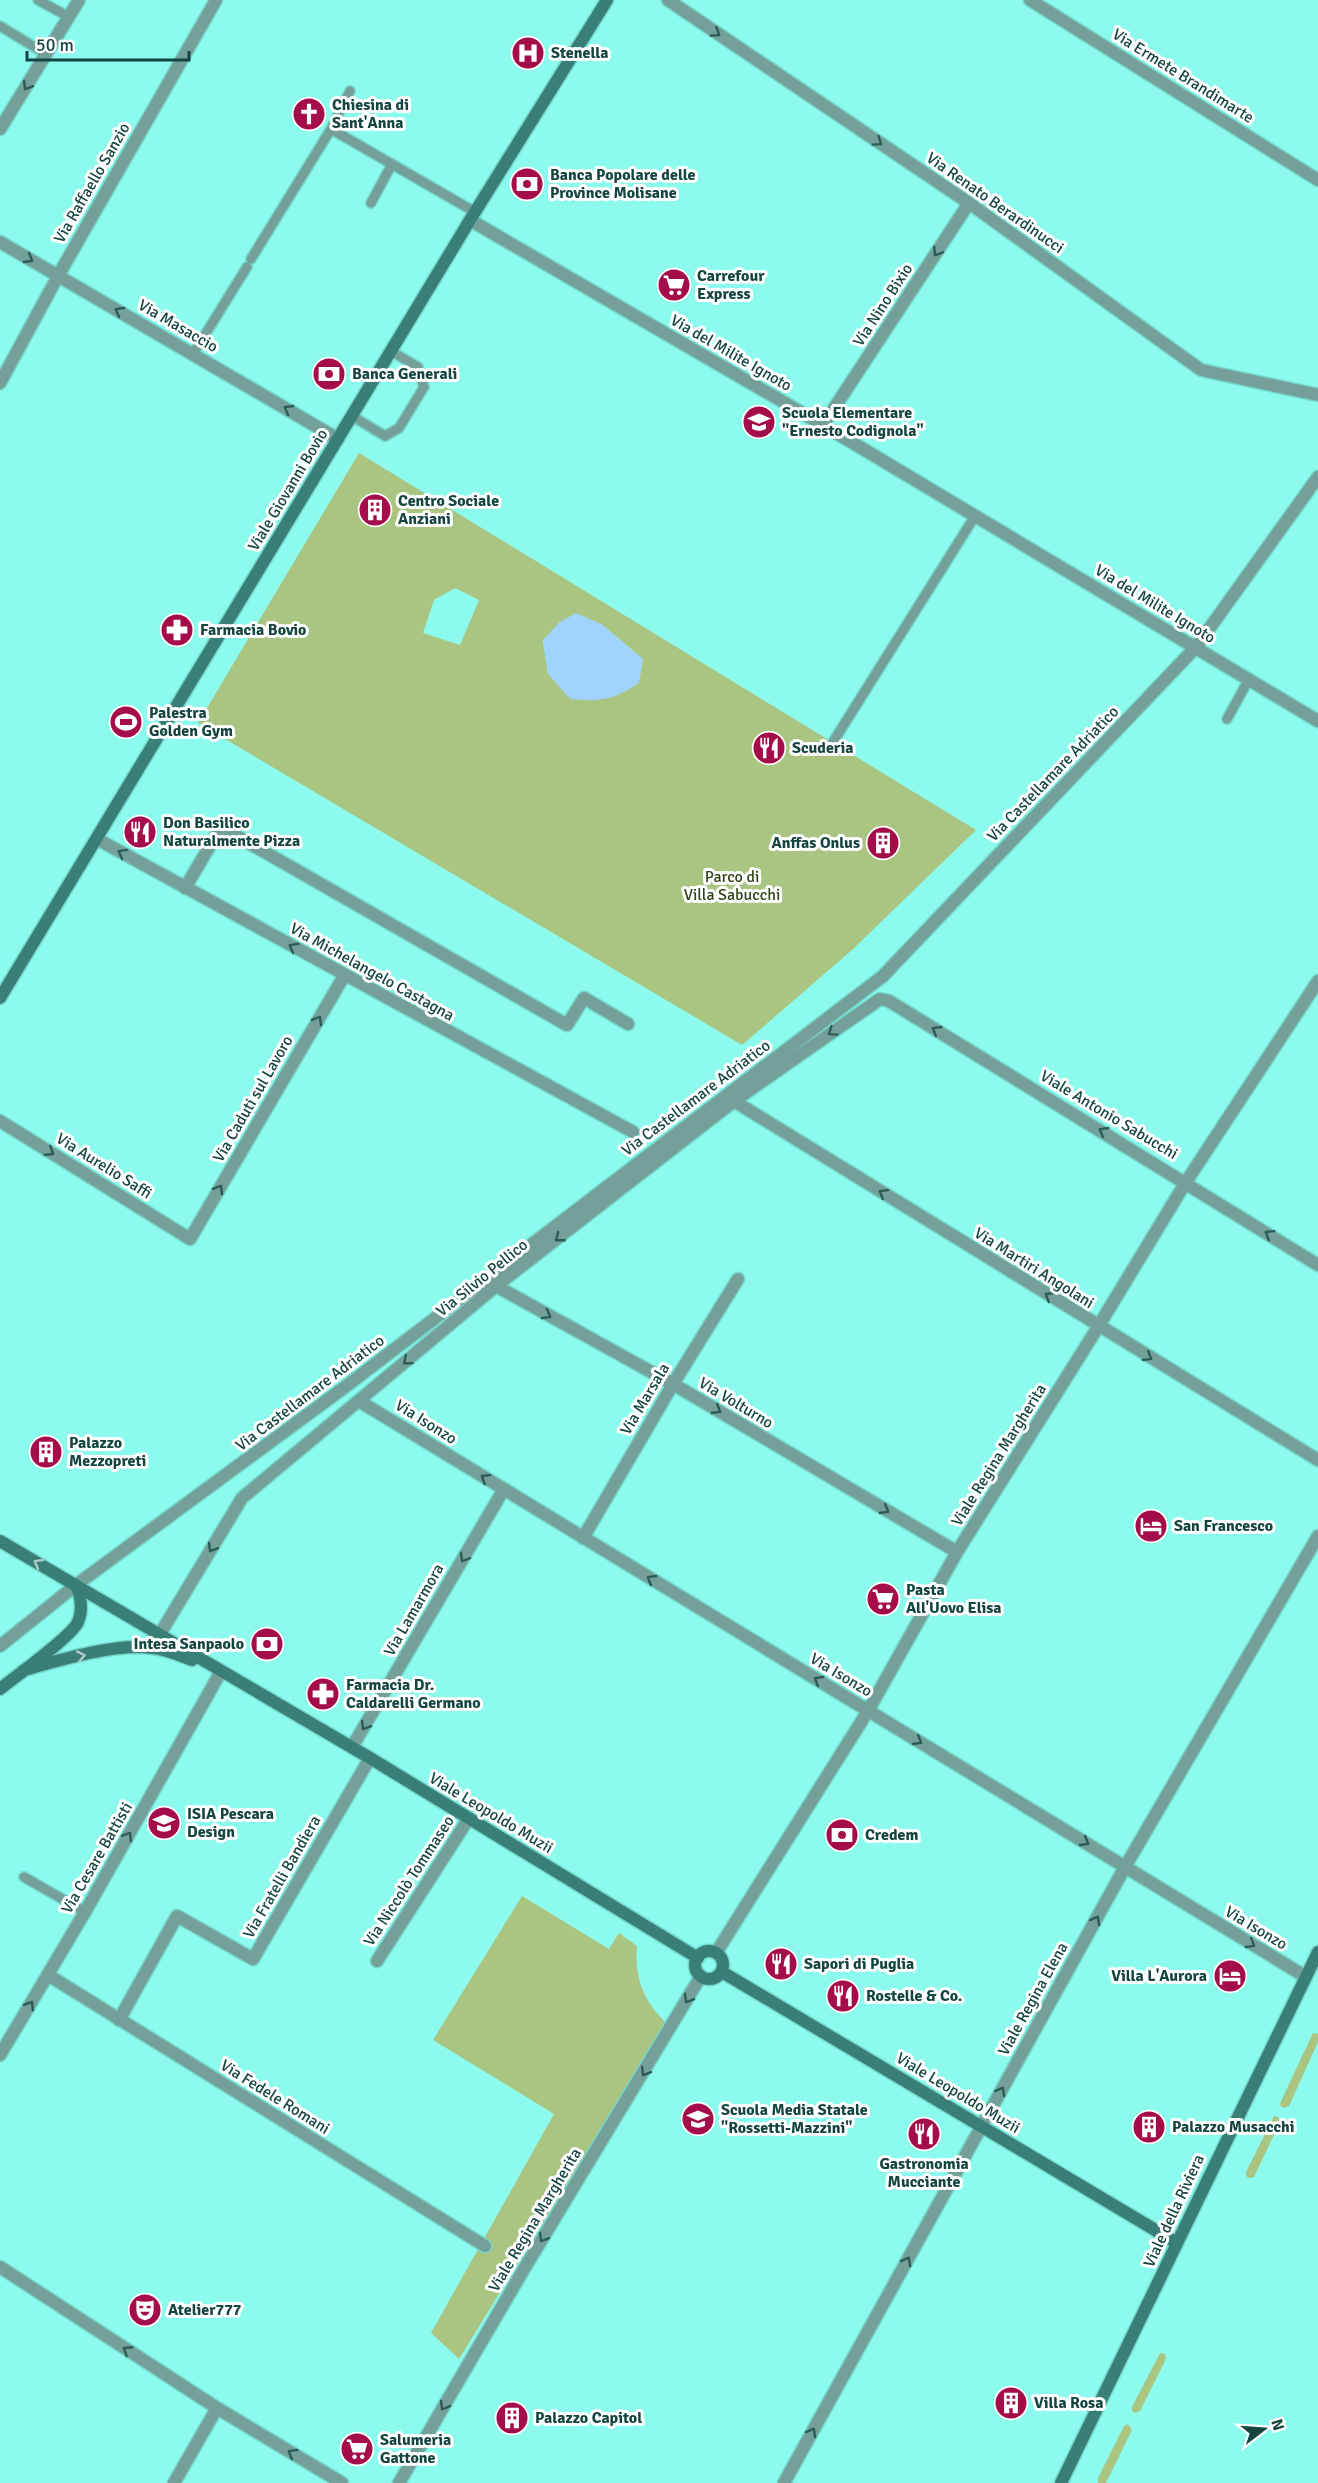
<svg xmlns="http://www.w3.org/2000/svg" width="1318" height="2483" font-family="Signika,sans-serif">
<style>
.green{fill:#aac581;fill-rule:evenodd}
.water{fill:#a1d3ff}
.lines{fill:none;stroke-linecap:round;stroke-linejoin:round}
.lane-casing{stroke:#74d7cb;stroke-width:12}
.street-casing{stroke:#74d7cb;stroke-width:15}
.secondary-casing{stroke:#74d7cb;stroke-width:15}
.lane{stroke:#75a09a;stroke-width:9}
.street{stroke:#75a09a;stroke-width:12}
.secondary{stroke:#397f77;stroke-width:12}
.oneway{stroke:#2c5c56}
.oneway2{stroke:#b0ccc9}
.labels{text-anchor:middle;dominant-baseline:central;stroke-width:6;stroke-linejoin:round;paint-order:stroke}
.poi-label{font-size:16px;font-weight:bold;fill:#144540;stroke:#fff;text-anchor:start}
.street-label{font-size:16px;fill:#144540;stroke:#fff}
.park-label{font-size:16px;fill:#303f16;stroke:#fff}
</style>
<rect width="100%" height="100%" fill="#8cfbee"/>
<path class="green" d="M359,453L976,830L852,950L742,1045L198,723ZM455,588L479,600L460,645L423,633L434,600ZM560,622L601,624L643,659L548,674L543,641Z
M522,1896L609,1949L619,1933L637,1946C634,1978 644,2001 666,2023L459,2359L431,2333L554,2114L433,2040Z
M1313,2033L1318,2034V2042L1289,2106L1283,2108L1280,2105L1281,2101Z
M1274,2116L1278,2117L1280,2122L1254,2177L1249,2178L1246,2176V2172Z
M1160,2353L1165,2354L1166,2359L1140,2411L1135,2413L1132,2411V2407Z
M1128,2424L1132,2430L1106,2483H1098V2478L1124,2426Z"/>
<path class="water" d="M576,613L601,624L643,659L639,683C614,700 600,702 570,699L548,674L543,640L560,622Z"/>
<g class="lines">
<g class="lane-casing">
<path id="lane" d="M38,0L69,17
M0,26L46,54
M331,129L475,212
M371,203L392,164
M251,259L331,129L350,91
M193,354L247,267
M352,416L385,436L399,428L424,387L418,367L391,351
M1227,719L1249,679
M833,742L975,516
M24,1877L85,1912"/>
</g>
<g class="street-casing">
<path id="street" d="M668,0L969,203L1201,370L1318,395
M1030,0L1318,180
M0,129L79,0
M470,220L823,425L1318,721
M0,242L338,439
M0,383L58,276L216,0
M823,425L969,203
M97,839L633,1132
M185,888L221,827L567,1025L584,998L628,1024
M734,1101L1318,1460
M0,1121L190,1239L344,976
M496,1286L673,1384L957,1552
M359,1401L1306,1977
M583,1538L673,1384L738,1279
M160,1634L242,1498L496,1286L734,1101L880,999L889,1001L1318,1265
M0,1646L76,1585L345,1387L883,976L1196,647L1318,477
M352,1747L504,1489
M716,1953L868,1711L957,1552L1098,1327L1186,1182L1318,981
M377,1961L469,1818
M48,1975L485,2246
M119,2020L177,1916L253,1959L370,1758
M0,2055L85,1912L219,1675
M0,2267L217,2408L342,2483
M174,2483L217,2408
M399,2483L524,2269L701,1976
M784,2483L1125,1867L1318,1536"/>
</g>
<g class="secondary-casing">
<path id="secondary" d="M0,998L470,220L607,0
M0,1541L370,1758L698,1958
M24,1670C60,1660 115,1643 152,1648C166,1649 179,1655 192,1660
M0,1689C16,1676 71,1637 78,1622C83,1610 81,1597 76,1585
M695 1965a14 14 0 1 1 28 0a14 14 0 1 1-28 0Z
M722,1972L1177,2243
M1061,2483L1318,1952"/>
</g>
<use href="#lane" class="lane"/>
<use href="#street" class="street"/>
<use href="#secondary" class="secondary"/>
</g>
<defs><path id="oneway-chevron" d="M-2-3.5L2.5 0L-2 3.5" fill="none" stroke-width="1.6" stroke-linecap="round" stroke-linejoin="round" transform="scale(1.5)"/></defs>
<g class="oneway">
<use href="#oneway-chevron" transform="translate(716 33) rotate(34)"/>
<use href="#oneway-chevron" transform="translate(27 86) rotate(121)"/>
<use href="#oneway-chevron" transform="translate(878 142) rotate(34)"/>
<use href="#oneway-chevron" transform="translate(937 252) rotate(123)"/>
<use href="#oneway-chevron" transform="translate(29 259) rotate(30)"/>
<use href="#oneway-chevron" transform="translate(119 311) rotate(-150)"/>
<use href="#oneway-chevron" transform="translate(288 409) rotate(-150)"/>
<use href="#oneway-chevron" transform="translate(122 853) rotate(-151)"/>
<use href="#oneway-chevron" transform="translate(293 947) rotate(-151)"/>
<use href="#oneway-chevron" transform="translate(318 1020) rotate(-60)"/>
<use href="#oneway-chevron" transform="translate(936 1030) rotate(-149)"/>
<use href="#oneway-chevron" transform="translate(832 1032) rotate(145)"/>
<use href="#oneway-chevron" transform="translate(1103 1131) rotate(-149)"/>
<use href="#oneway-chevron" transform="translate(50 1152) rotate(32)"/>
<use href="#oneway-chevron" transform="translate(219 1189) rotate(-60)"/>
<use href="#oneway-chevron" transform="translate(883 1193) rotate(-148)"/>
<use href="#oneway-chevron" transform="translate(1269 1234) rotate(-148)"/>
<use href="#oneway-chevron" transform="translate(559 1238) rotate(142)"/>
<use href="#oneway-chevron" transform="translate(1049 1296) rotate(-148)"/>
<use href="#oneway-chevron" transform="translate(547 1315) rotate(29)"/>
<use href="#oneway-chevron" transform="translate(1148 1357) rotate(31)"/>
<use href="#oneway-chevron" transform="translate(407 1361) rotate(140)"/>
<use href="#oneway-chevron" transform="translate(717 1410) rotate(31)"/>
<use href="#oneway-chevron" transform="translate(485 1478) rotate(-148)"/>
<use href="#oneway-chevron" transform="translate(885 1510) rotate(31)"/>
<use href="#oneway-chevron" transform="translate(212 1548) rotate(121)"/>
<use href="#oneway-chevron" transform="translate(464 1558) rotate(120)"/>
<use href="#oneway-chevron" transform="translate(651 1579) rotate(-149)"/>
<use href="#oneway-chevron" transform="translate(818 1680) rotate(-149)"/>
<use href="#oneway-chevron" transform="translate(365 1726) rotate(121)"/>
<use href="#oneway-chevron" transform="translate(918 1741) rotate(31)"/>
<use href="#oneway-chevron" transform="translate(128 1836) rotate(-60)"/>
<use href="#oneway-chevron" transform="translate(1085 1842) rotate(31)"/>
<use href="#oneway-chevron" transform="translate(1096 1920) rotate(-61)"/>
<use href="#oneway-chevron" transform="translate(1251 1944) rotate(31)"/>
<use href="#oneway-chevron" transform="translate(688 1999) rotate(120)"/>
<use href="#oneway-chevron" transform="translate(30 2005) rotate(-59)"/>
<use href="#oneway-chevron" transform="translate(645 2072) rotate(121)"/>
<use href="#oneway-chevron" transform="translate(1001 2091) rotate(-61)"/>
<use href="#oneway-chevron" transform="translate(543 2238) rotate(121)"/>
<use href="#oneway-chevron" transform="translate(907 2261) rotate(-61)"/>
<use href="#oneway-chevron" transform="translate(127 2350) rotate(-147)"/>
<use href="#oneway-chevron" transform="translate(444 2406) rotate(120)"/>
<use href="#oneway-chevron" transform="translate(812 2432) rotate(-61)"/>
<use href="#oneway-chevron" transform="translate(292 2453) rotate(-149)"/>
</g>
<g class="oneway2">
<use href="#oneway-chevron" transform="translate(38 1563) rotate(-150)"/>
<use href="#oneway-chevron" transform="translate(81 1656) rotate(-11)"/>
</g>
<defs>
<g id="hospital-disc" transform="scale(1.725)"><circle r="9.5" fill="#a40d4a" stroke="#fff"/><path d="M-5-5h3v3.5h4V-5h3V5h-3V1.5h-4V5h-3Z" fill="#fff"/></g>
<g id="church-disc" transform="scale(1.725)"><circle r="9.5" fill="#a40d4a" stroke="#fff"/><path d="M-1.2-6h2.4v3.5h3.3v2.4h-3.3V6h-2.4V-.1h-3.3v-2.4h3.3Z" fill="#fff"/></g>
<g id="bank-disc" transform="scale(1.725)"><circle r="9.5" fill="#a40d4a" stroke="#fff"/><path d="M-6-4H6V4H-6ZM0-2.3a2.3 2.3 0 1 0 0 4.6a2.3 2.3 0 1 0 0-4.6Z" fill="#fff"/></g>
<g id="supermarket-disc" transform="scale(1.725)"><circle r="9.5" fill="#a40d4a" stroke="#fff"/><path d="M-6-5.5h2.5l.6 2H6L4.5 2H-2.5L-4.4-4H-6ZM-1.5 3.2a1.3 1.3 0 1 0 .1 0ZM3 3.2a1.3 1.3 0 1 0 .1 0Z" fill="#fff"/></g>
<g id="school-disc" transform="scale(1.725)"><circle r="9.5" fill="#a40d4a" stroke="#fff"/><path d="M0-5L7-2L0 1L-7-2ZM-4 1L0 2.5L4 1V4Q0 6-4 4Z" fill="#fff"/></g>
<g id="building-disc" transform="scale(1.725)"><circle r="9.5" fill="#a40d4a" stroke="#fff"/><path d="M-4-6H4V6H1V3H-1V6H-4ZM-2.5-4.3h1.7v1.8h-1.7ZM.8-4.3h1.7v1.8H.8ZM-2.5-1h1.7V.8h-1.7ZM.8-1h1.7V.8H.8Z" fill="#fff"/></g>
<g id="pharmacy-disc" transform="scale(1.725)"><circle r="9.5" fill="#a40d4a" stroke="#fff"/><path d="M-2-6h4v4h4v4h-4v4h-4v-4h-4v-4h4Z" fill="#fff"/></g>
<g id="stadium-disc" transform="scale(1.725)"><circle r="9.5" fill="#a40d4a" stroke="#fff"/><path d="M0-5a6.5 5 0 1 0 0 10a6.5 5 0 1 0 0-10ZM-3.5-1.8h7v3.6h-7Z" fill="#fff"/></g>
<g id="restaurant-disc" transform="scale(1.725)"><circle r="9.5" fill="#a40d4a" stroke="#fff"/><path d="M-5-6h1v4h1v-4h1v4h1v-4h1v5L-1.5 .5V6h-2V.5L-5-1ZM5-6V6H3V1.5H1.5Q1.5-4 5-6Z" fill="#fff"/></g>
<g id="hotel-disc" transform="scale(1.725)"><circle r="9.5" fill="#a40d4a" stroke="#fff"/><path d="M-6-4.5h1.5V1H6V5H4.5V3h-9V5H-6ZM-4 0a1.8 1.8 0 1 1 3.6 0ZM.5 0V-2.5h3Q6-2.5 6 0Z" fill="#fff"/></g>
<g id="university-disc" transform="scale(1.725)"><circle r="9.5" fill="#a40d4a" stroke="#fff"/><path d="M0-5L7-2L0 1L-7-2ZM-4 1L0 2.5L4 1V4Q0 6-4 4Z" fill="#fff"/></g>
<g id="theatre-disc" transform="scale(1.725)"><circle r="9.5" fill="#a40d4a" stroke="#fff"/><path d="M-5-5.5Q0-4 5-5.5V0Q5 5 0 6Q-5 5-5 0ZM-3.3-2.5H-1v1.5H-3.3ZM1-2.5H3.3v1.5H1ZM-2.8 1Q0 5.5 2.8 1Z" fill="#fff"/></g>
</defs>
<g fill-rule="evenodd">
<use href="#hospital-disc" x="528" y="53"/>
<use href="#church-disc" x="309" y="114"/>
<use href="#bank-disc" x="527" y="184"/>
<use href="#supermarket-disc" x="674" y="285"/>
<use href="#bank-disc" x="329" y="374"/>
<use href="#school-disc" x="759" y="422"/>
<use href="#building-disc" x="375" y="510"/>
<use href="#pharmacy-disc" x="177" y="630"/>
<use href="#stadium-disc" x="126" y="722"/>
<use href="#restaurant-disc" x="769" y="748"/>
<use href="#restaurant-disc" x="140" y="832"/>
<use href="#building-disc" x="883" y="843"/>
<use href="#building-disc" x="46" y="1452"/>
<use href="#hotel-disc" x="1151" y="1526"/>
<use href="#supermarket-disc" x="883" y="1599"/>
<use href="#bank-disc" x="267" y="1644"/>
<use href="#pharmacy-disc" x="323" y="1694"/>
<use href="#university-disc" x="164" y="1823"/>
<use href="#bank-disc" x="842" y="1835"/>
<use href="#restaurant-disc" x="781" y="1964"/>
<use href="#hotel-disc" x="1230" y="1976"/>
<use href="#restaurant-disc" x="843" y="1996"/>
<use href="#school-disc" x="698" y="2119"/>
<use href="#building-disc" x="1149" y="2127"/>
<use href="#restaurant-disc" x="924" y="2134"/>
<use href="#theatre-disc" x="145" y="2310"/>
<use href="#building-disc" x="1011" y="2403"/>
<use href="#building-disc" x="512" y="2418"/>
<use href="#supermarket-disc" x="357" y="2449"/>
</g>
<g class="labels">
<g class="poi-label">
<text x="551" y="53">Stenella</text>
<text x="332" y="105">Chiesina di<tspan x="332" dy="18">Sant'Anna</tspan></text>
<text x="550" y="175">Banca Popolare delle<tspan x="550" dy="18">Province Molisane</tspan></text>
<text x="697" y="276">Carrefour<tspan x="697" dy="18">Express</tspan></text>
<text x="352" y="374">Banca Generali</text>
<text x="782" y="413">Scuola Elementare<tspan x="782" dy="18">"Ernesto Codignola"</tspan></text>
<text x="398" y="501">Centro Sociale<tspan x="398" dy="18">Anziani</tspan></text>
<text x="200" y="630">Farmacia Bovio</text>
<text x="149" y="713">Palestra<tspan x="149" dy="18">Golden Gym</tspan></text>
<text x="792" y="748">Scuderia</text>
<text x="163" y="823">Don Basilico<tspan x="163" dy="18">Naturalmente Pizza</tspan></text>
<text x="860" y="843" text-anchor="end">Anffas Onlus</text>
<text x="69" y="1443">Palazzo<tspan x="69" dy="18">Mezzopreti</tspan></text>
<text x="1174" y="1526">San Francesco</text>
<text x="906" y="1590">Pasta<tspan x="906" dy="18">All'Uovo Elisa</tspan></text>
<text x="244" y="1644" text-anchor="end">Intesa Sanpaolo</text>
<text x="346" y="1685">Farmacia Dr.<tspan x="346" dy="18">Caldarelli Germano</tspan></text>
<text x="187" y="1814">ISIA Pescara<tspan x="187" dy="18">Design</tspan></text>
<text x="865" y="1835">Credem</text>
<text x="804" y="1964">Sapori di Puglia</text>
<text x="1207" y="1976" text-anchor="end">Villa L'Aurora</text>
<text x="866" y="1996">Rostelle &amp; Co.</text>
<text x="721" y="2110">Scuola Media Statale<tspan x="721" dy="18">"Rossetti-Mazzini"</tspan></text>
<text x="1172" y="2127">Palazzo Musacchi</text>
<text x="924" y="2164" text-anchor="middle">Gastronomia<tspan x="924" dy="18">Mucciante</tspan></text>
<text x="168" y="2310">Atelier777</text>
<text x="1034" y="2403">Villa Rosa</text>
<text x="535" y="2418">Palazzo Capitol</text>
<text x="380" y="2440">Salumeria<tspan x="380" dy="18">Gattone</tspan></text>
</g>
<g class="street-label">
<text transform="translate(1183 76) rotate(32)">Via Ermete Brandimarte</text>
<text transform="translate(92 183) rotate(-60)">Via Raffaello Sanzio</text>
<text transform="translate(995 203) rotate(35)">Via Renato Berardinucci</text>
<text transform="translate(883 305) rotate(-57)">Via Nino Bixio</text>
<text transform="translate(178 326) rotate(30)">Via Masaccio</text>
<text transform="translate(731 353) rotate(30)">Via del Milite Ignoto</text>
<text transform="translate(288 490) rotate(-59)">Viale Giovanni Bovio</text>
<text transform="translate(1155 604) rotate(31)">Via del Milite Ignoto</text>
<text transform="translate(1053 774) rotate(-46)">Via Castellamare Adriatico</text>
<text transform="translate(372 972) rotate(29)">Via Michelangelo Castagna</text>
<text transform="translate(696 1098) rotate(-37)">Via Castellamare Adriatico</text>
<text transform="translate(253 1099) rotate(-60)">Via Caduti sul Lavoro</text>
<text transform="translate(1109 1115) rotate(31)">Viale Antonio Sabucchi</text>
<text transform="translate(104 1166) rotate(32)">Via Aurelio Saffi</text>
<text transform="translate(1034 1268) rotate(32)">Via Martiri Angolani</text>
<text transform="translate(482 1278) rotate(-39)">Via Silvio Pellico</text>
<text transform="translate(310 1393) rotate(-37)">Via Castellamare Adriatico</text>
<text transform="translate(645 1399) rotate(-59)">Via Marsala</text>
<text transform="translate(736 1403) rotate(31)">Via Volturno</text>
<text transform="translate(426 1422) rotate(32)">Via Isonzo</text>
<text transform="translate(999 1455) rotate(-58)">Viale Regina Margherita</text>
<text transform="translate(414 1610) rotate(-60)">Via Lamarmora</text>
<text transform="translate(841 1675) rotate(31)">Via Isonzo</text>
<text transform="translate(491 1813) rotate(31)">Viale Leopoldo Muzii</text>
<text transform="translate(97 1858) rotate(-60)">Via Cesare Battisti</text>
<text transform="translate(282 1877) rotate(-60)">Via Fratelli Bandiera</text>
<text transform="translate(409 1881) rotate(-57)">Via Niccolò Tommaseo</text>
<text transform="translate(1256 1928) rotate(31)">Via Isonzo</text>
<text transform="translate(1033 1999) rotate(-61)">Viale Regina Elena</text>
<text transform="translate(958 2093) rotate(31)">Viale Leopoldo Muzii</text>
<text transform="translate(275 2097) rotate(32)">Via Fedele Romani</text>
<text transform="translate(1174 2211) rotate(-65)">Viale della Riviera</text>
<text transform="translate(535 2220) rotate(-59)">Viale Regina Margherita</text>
</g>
<g class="park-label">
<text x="732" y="877">Parco di<tspan x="732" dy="18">Villa Sabucchi</tspan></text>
</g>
</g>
<g transform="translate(1264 2429) rotate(73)" stroke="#ffffff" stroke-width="4.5" paint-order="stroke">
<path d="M0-4.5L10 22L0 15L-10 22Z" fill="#144540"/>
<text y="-9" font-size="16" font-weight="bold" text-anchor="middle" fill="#144540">N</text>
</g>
<path d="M27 51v9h162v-9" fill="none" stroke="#144540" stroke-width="3"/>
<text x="36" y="51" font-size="18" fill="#144540" stroke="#ffffff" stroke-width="4.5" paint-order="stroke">50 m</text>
</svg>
